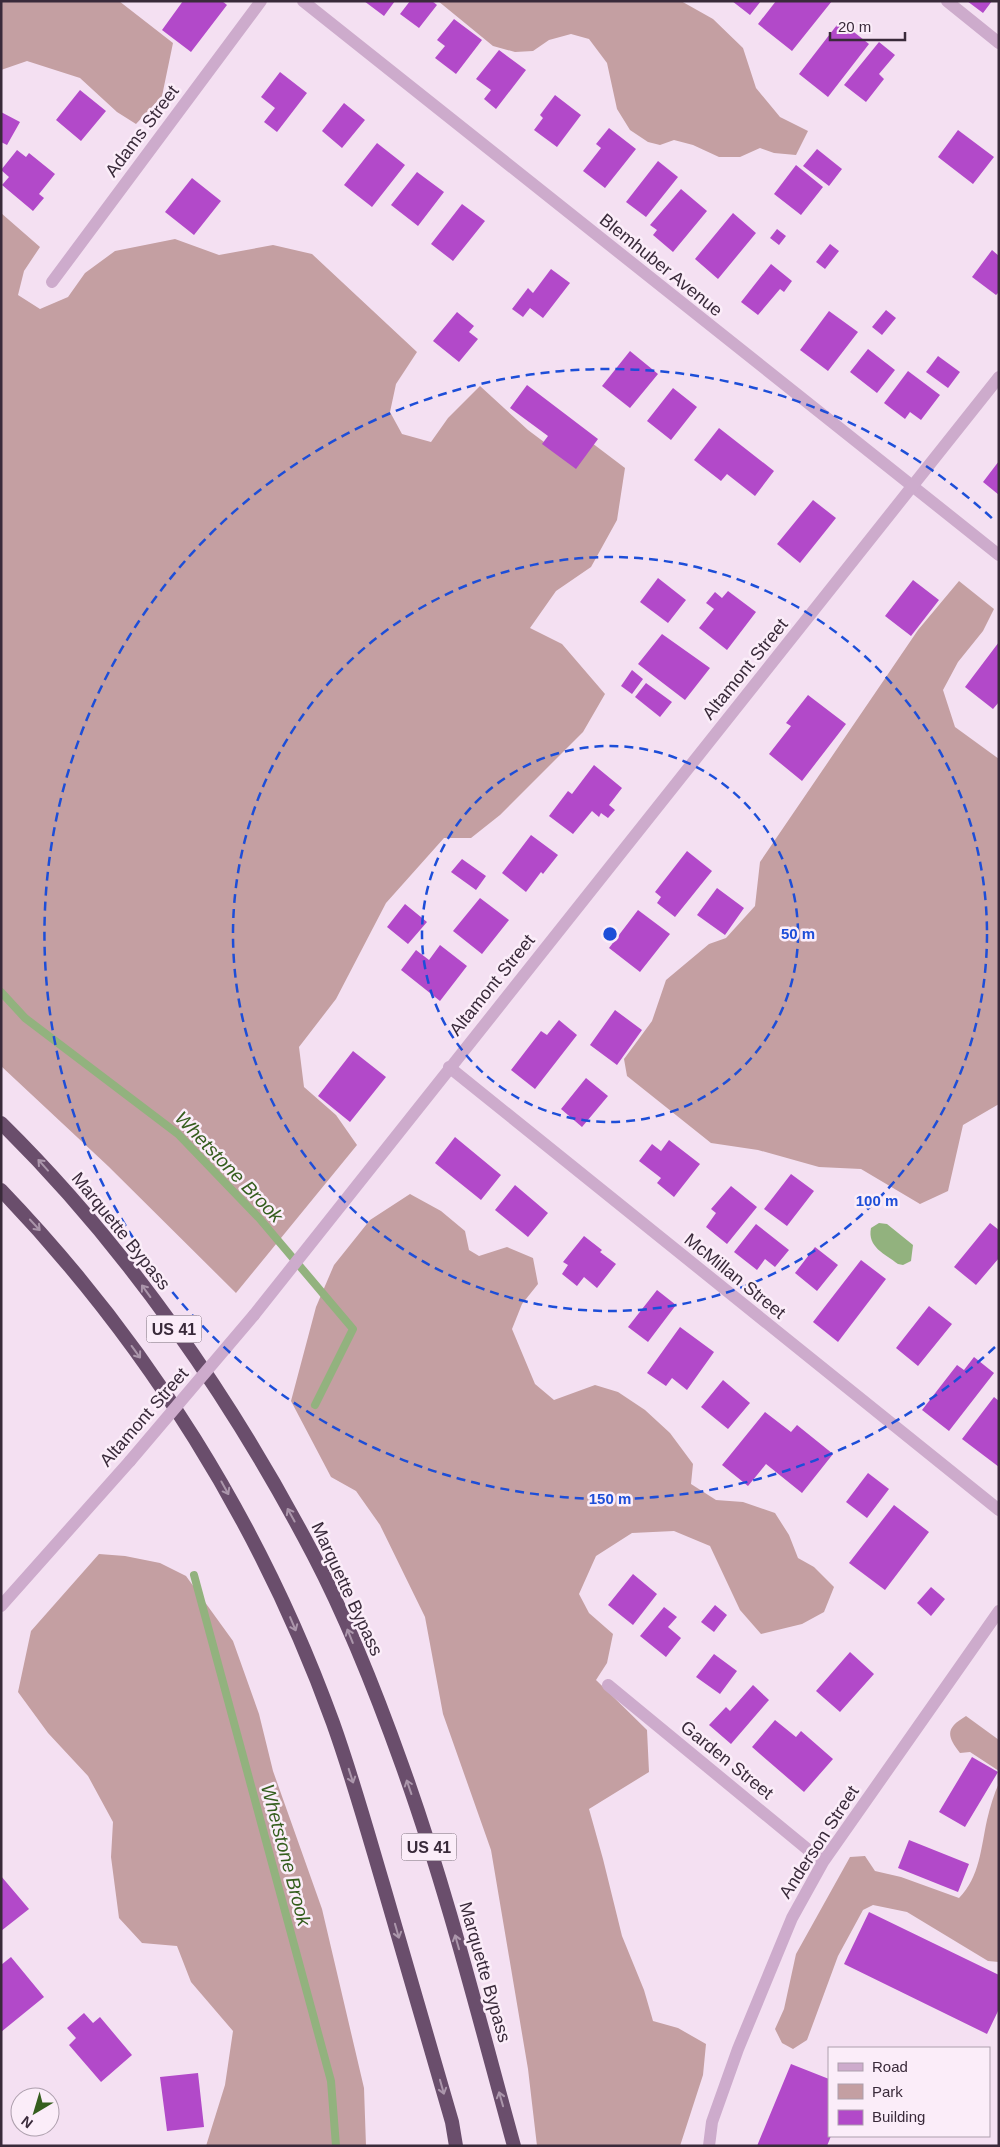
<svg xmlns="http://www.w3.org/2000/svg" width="1000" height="2147" font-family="Helvetica,sans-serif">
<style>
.green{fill:#c49fa2}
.water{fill:#92b27e}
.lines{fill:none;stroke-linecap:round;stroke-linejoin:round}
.stream{stroke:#92b27e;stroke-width:8}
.building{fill:#b249c9}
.minor{stroke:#cdabcc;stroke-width:12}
.tertiary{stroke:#cdabcc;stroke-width:12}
.trunk{stroke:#6a4e6c;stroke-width:14}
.tertiary-bridge{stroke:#cdabcc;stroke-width:12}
.oneway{stroke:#ab96ab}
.ring{fill:none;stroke:#1d4ed8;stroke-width:2.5;stroke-dasharray:9 6}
.labels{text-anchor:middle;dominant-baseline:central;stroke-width:5;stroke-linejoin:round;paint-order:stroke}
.shield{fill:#fbedf9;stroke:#736473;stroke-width:1}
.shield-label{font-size:16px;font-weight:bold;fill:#392a3a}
.street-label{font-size:18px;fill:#392a3a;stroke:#fbedf9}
.water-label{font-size:19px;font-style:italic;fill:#355e1e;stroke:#fbedf9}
.centre{fill:#1d4ed8;stroke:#fbedf9;stroke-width:2.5}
.ring-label{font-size:15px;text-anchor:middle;font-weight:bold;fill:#1d4ed8;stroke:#fbedf9;stroke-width:5;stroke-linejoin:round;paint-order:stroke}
</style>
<rect width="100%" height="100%" fill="#f4e0f2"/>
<path class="green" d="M1,1H119L173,43L162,96L136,124L117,112L80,78L27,61L1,70Z
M438,1H681L713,19L743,48L756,88L780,117L808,131L796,155L774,153L760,148L740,157H719L693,145L674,140L660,145L648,142L630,130L617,109L607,63L589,39L571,34L549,40L533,51L515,52L493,46Z
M1,213L40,247L24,271L18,295L40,309L68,297L85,273L115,251L175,239L219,255L273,245L312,254L417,352L396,384L390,412L402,434L431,442L448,418L480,386L528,430L556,451L592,443L625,468L617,520L591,567L556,591L530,628L562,644L605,694L583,732L500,815L471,838H444L386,903L336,999L299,1047L304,1087L336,1115L357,1145L236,1293L108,1166L1,1066Z
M959,581L994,609L983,631L958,662L943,690L955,727L999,759V1104L963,1125L948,1191L920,1204L861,1169L819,1167L758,1150L711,1143L627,1076L624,1059L652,1021L666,980L709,944L726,938L755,906L760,862L918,630Z
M410,1194L441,1211L465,1231L469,1250L479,1256L507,1247L533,1258L538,1284L522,1304L512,1329L535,1384L554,1400L595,1385L618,1392L645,1410L670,1433L693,1464L691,1484L716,1500L743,1502L775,1513L789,1535L798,1558L814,1567L834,1587L824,1612L802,1624L761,1634L740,1610L710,1546L674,1531L632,1533L596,1556L579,1594L589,1613L613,1634L607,1663L596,1680L647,1730L649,1772L589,1809L603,1859L622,1936L644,1990L653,2021L678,2028L706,2044L703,2075L680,2146H537L528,2069L491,1850L443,1714L425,1617L380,1525L356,1491L331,1477L291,1401L316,1307L334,1265L370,1220Z
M99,1554L125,1556L160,1563L186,1576L233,1641L259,1714L273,1771L322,1909L364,2088L366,2146H206L225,2085L233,2031L191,1982L177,1946L142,1943L119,1918L111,1857L113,1822L88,1776L48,1733L18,1692L31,1631Z
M966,1716L999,1740V1771L970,1752L960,1753C946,1735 946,1728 966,1716Z
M999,1783V1962L988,1961L907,1912L873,1905L863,1910L838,1956L807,2040L793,2049L782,2043L775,2029L784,2009L796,1954L850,1857L865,1856L875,1871L901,1877L959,1898C980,1877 981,1847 987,1820C990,1807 994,1794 999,1783Z"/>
<path class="water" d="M879,1223L887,1224L913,1245L911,1261L903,1265L898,1264C885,1254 867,1247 871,1228Z"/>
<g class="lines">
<path class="stream" d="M1,992L25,1018L178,1134L259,1218L353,1329L315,1405
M194,1575L331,2081L336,2146"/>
</g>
<path class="building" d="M183,1H222L227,5L191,52L162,30Z
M364,1H395L384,16Z
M410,1H432L437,5L419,28L400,14Z
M732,1H761L750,15Z
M776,1H832L792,51L758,24Z
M967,1H992L983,13Z
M454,19L482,40L456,74L435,58L445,46L437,40Z
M840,21L869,44L828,97L799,74Z
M879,42L895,55L879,74L884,79L866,102L844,85Z
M499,50L526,70L496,109L484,99L491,90L476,79Z
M280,72L307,93L277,132L264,122L275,108L261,97Z
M80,90L106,111L81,141L56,120Z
M555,95L581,115L557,147L534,130L543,118L540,115Z
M344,103L365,120L342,148L322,131Z
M1,112L20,122L7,145L1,142Z
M609,128L636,149L605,188L583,171L601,148L596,144Z
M958,130L994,157L973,184L938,157Z
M377,143L405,165L372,207L344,185Z
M817,149L842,169L829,186L803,166Z
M17,150L26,157L29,153L55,174L39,194L44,198L33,211L2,185L9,177L1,170Z
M658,161L678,177L646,217L626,202Z
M796,165L823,187L801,215L774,194Z
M417,172L444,192L418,226L391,205Z
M192,178L221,201L194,235L165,212Z
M681,189L707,211L673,252L653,235L657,230L650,225Z
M462,204L485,221L453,261L431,244Z
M733,213L756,233L718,279L695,259Z
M777,229L786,236L779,245L770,238Z
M830,244L839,251L825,269L816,262Z
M992,250L999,256V292L996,295L972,277Z
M771,264L792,281L784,292L780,289L758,315L741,302Z
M551,269L570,283L543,318L530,308L523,317L512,309L528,288L533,293Z
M886,310L896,318L882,335L872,327Z
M829,311L858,332L828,371L800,350Z
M457,312L474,326L469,332L478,339L459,362L433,341Z
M868,349L895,370L877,393L850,372Z
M630,351L658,374L630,408L602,386Z
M938,356L960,372L948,388L926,372Z
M908,371L940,395L921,420L910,412L905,419L884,403Z
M527,385L598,439L576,469L542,444L548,436L510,408Z
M673,388L697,407L671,440L647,421Z
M719,428L774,471L755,496L727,474L721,481L694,460Z
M999,461V495L983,482Z
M813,500L836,518L800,563L777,544Z
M658,578L686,600L668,623L640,602Z
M913,580L939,600L911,636L885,616Z
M728,591L756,612L727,650L699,628L714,609L706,603L715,592L722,598Z
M662,634L710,668L685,700L638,664Z
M999,642V702L993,709L965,687Z
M632,670L643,679L632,694L621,686Z
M646,683L672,702L660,717L635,697Z
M808,695L846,724L802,781L769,754L791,726L786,723Z
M594,765L622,788L609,805L615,810L608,818L601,813L599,817L592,811L573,834L549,816L568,791L572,794Z
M531,835L558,855L543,874L541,872L526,892L502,873Z
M687,851L712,871L675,917L657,903L661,897L655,892Z
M462,859L486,876L476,890L451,872Z
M717,888L744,908L725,935L697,915Z
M480,898L509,920L482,954L453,931Z
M405,904L427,922L408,944L387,927Z
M638,910L670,934L640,972L609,948Z
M440,945L467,966L440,1001L401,970L416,950L429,960Z
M615,1010L642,1030L617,1065L590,1045Z
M559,1020L577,1035L535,1089L511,1070L541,1031L547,1035Z
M353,1051L386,1077L350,1122L318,1096Z
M586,1078L608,1096L582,1127L561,1109Z
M455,1137L501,1175L481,1200L435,1163Z
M669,1140L700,1164L674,1197L657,1183L661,1178L639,1161L652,1144L661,1151Z
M791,1174L814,1191L787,1226L764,1209Z
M515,1185L548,1213L528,1237L495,1210Z
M731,1186L757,1207L727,1244L706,1227L716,1213L711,1209Z
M990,1223L999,1230V1258L976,1285L954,1267Z
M756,1224L789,1250L775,1267L765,1259L757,1270L734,1252Z
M584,1236L602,1250L600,1252L616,1264L597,1288L584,1277L577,1286L562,1274L568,1265L563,1262Z
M815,1247L838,1265L817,1291L795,1273Z
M861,1260L886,1279L838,1342L813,1322Z
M657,1290L676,1305L648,1342L628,1327Z
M929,1306L952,1324L918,1366L896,1348Z
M680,1327L714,1352L687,1390L672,1378L666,1386L647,1373Z
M974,1357L994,1373L949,1431L922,1410L957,1365L964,1370Z
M723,1380L750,1403L728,1429L701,1407Z
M994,1397L999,1401V1467L962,1439Z
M765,1412L791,1432L797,1425L833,1454L802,1493L766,1464L748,1486L722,1465Z
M868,1473L889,1489L867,1518L846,1502Z
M894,1505L929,1532L885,1590L849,1563Z
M633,1574L657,1594L633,1625L608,1605Z
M931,1587L945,1599L931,1616L917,1603Z
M715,1605L727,1615L714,1632L701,1622Z
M664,1607L677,1617L668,1627L681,1638L666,1657L640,1636Z
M850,1652L874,1674L840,1712L816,1691Z
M714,1654L737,1671L720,1694L696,1677Z
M753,1685L769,1700L731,1744L709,1725L726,1707L730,1711Z
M775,1720L796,1737L801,1731L833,1759L804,1792L752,1747Z
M972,1757L998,1772L965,1827L939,1812Z
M909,1840L969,1864L958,1892L898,1868Z
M1,1876L29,1909L1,1931Z
M869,1912L999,1975V2009L987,2034L844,1964Z
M11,1957L44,1997L1,2032V1965Z
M84,2013L93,2023L100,2017L132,2055L101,2082L69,2045L76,2038L67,2028Z
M791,2064L829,2079V2136H831L827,2146H757Z
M198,2073L204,2127L167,2131L160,2077Z"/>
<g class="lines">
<path class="minor" d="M303,1L999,555
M947,1L999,43
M52,282L261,1
M449,1067L999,1510
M608,1685L823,1862
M709,2146L712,2122L738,2049L792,1918L823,1862L999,1611"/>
<path class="tertiary" d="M254,1315L999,377
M1,1606L130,1461"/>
<path class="trunk" d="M1,1123C127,1247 232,1399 314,1556C349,1623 377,1695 402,1765C447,1890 479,2019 514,2146
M1,1190C147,1342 261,1524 333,1723C352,1776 367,1830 383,1884C406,1963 429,2043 452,2122L456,2146"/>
<path class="tertiary-bridge" d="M130,1461L254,1315"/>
</g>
<defs><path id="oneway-shaft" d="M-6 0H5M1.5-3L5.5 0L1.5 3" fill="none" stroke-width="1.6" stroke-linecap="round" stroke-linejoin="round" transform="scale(1.25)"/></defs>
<g class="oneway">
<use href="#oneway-shaft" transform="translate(43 1165) rotate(-132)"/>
<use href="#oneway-shaft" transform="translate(35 1225) rotate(47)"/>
<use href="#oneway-shaft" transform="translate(146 1291) rotate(-126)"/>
<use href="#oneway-shaft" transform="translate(136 1352) rotate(54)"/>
<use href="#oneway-shaft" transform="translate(225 1488) rotate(61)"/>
<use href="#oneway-shaft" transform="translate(291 1515) rotate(-119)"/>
<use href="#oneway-shaft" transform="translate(293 1624) rotate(67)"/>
<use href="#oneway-shaft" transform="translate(350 1636) rotate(-112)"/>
<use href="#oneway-shaft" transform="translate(351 1776) rotate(72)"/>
<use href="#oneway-shaft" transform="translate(409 1787) rotate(-109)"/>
<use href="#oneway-shaft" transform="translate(397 1931) rotate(74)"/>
<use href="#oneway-shaft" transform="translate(457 1942) rotate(-106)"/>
<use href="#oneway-shaft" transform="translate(442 2087) rotate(74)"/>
<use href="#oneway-shaft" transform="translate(501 2099) rotate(-106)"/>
</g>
<g class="ring">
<circle cx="610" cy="934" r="188"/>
<circle cx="610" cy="934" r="377"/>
<path d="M995 1347A565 565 0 1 1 995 521"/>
</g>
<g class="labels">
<g class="shield">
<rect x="146.5" y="1315.5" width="55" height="27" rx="4"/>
<rect x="401.5" y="1833.5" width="55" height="27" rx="4"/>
</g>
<g class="shield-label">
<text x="174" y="1329">US 41</text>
<text x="429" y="1847">US 41</text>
</g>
<g class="street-label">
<text transform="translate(142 131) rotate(-53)">Adams Street</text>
<text transform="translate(661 265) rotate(39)">Blemhuber Avenue</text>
<text transform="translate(745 669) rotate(-51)">Altamont Street</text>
<text transform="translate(492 985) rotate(-51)">Altamont Street</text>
<text transform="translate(121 1231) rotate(51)">Marquette Bypass</text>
<text transform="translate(735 1276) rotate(39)">McMillan Street</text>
<text transform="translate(144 1417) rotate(-49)">Altamont Street</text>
<text transform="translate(347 1589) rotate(65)">Marquette Bypass</text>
<text transform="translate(727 1760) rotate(39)">Garden Street</text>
<text transform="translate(819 1842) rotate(-57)">Anderson Street</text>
<text transform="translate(485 1972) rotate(74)">Marquette Bypass</text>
</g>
<g class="water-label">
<text transform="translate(229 1167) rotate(46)">Whetstone Brook</text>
<text transform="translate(286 1855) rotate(75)">Whetstone Brook</text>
</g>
</g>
<circle cx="610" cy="934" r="8" class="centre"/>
<g class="ring-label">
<text x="798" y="939">50 m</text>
<text x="877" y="1206">100 m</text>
<text x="610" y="1504">150 m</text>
</g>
<rect width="1000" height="2147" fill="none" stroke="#392a3a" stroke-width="5"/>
<rect x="828" y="2047" width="162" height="90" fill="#fbedf9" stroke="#ad9fad"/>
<rect x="838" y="2063" width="25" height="8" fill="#cdabcc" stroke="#ad9fad"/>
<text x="872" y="2072" font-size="15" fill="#392a3a">Road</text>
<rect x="838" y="2084" width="25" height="15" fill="#c49fa2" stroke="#ad9fad"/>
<text x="872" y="2097" font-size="15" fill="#392a3a">Park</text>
<rect x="838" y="2110" width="25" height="15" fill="#b249c9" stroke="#ad9fad"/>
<text x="872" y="2122" font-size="15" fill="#392a3a">Building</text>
<g transform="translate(35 2112) rotate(218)"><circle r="24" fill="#fbedf9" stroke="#ad9fad"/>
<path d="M0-4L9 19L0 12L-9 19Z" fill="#355e1e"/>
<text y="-8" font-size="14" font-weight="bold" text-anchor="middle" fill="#392a3a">N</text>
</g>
<path d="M830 32v8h75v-8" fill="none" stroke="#392a3a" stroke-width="2.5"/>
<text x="838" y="32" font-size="15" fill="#392a3a" stroke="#fbedf9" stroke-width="4" paint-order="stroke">20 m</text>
</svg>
